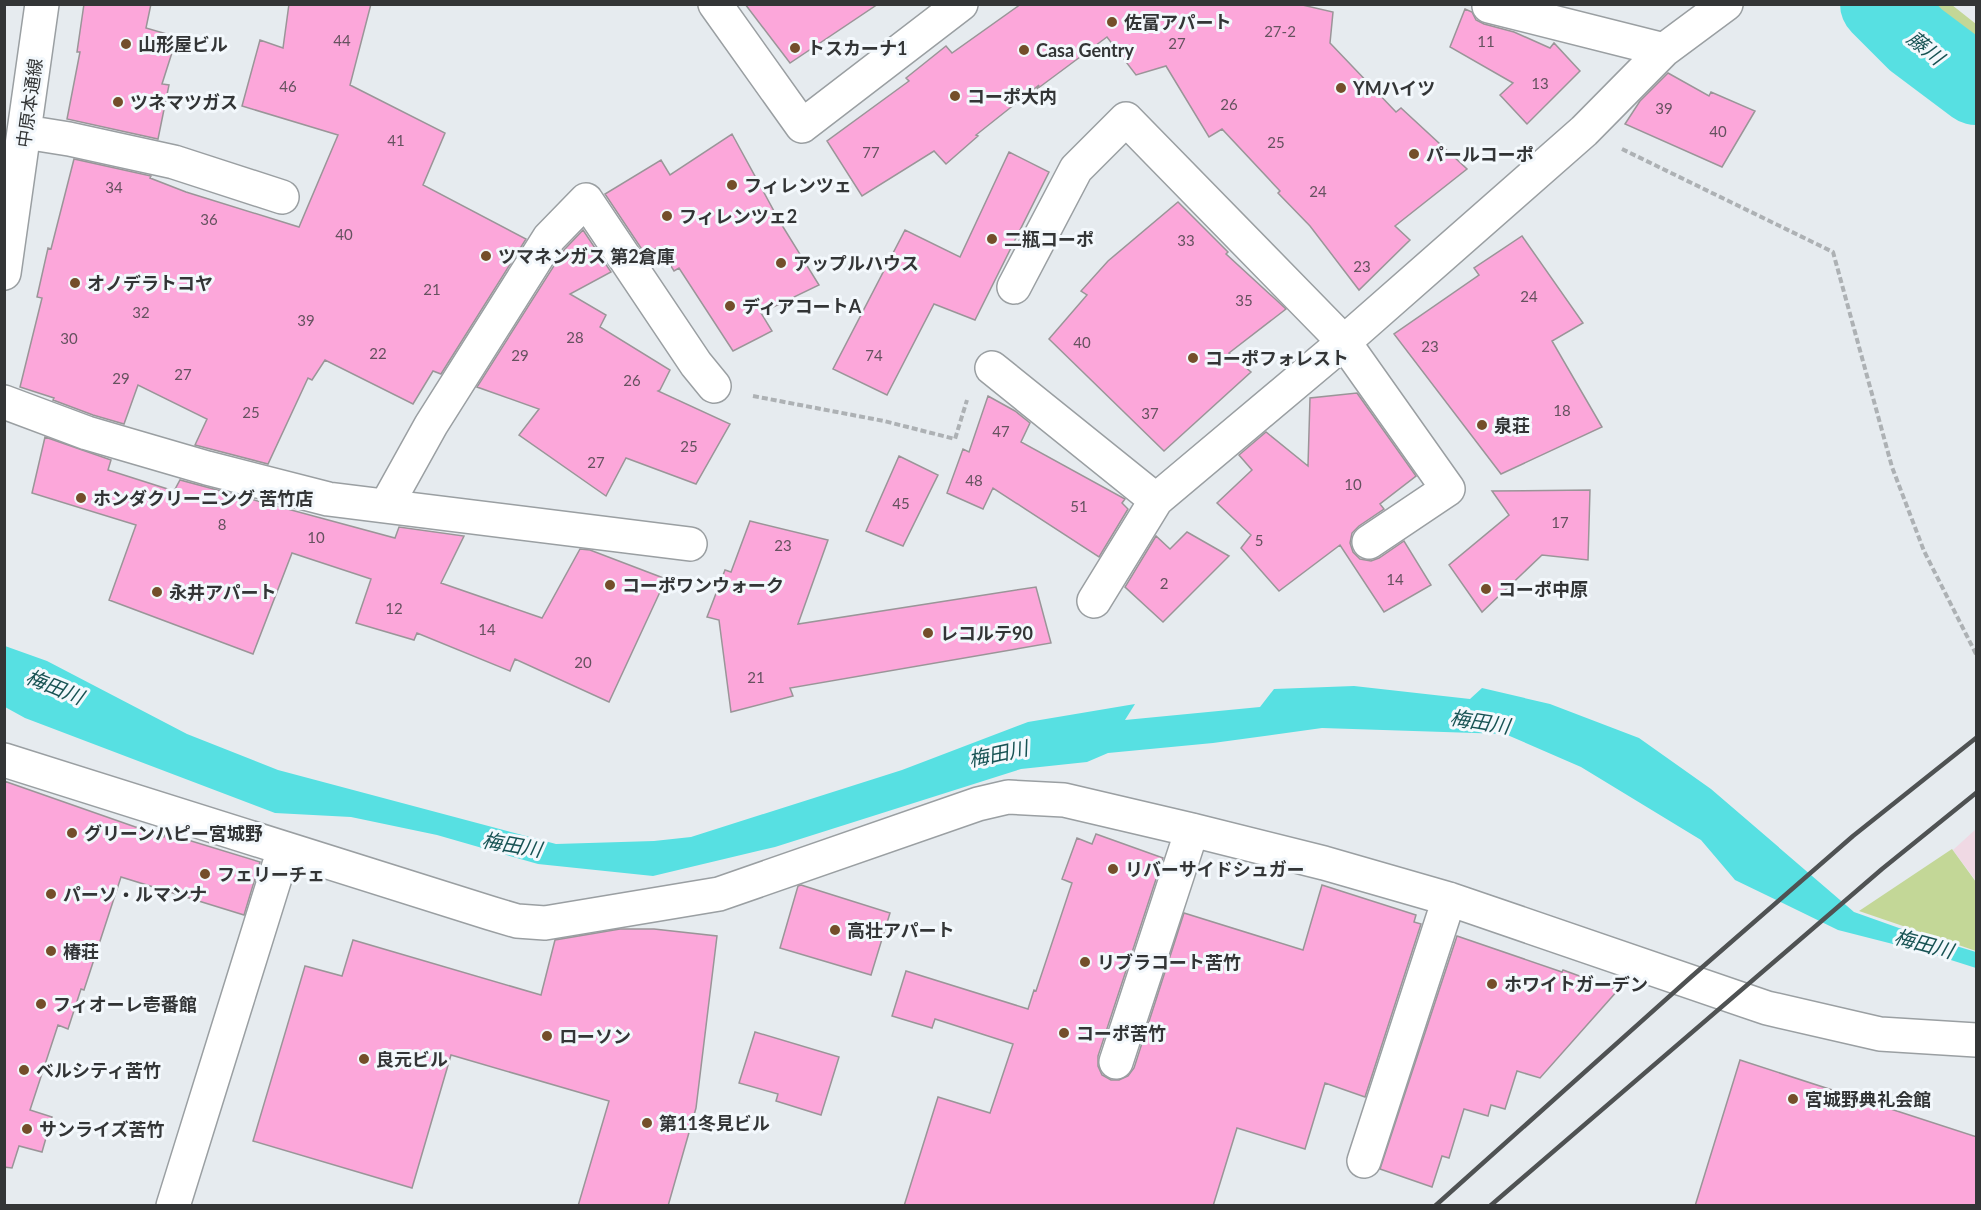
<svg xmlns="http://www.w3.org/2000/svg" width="1981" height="1210" font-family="Lato,'Noto Sans JP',sans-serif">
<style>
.commercial{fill:#f0d9e4}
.green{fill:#c3d797}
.water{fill:#57e0e2}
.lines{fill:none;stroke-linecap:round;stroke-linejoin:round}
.river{stroke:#57e0e2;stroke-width:80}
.building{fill:#fca7da;stroke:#9a9598;stroke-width:1.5}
.minor-casing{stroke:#9a9fa2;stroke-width:36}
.path{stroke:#adb1b4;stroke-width:4;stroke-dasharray:6 3;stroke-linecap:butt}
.minor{stroke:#fff;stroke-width:33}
.rail{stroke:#4f5253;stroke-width:4.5}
.poi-dot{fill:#744e2a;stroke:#f3f8fc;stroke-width:2}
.labels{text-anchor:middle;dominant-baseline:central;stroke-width:6;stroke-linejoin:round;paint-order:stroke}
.number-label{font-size:15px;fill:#65525f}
.poi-label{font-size:18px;font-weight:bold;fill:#333536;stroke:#f3f8fc;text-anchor:start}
.street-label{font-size:18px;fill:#333536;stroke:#f3f8fc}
.water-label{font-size:20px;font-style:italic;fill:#185354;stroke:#f3f8fc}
</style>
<rect width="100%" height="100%" fill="#e6ebef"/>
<path class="commercial" d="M1976,829V881L1953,850Z"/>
<path class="green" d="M1897,5H1952L1976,24V65Z
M1952,849L1976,882V951L1859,911Z"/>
<path class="water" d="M5,646L47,661L187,734L278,770L556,844L654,841L691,837L902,770L1028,722L1135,704L1125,720L1260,707L1274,689L1354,686L1470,699L1482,688L1550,704L1639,738L1711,789L1854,912L1913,933L1976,952V968L1932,954L1838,930L1735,880L1701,840L1581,767L1505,734L1322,728L1213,743L1108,753L1087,762L1021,769L775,847L653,876L538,864L437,835L351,817L275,813L25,718L5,707Z"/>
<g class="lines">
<path class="river" d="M1880,4L1916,40L1976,85"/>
</g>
<path class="building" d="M84,4H151L146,28L177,37L162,84L169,85L158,139L67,119L80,52H77Z
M289,4H371L350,85L445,133L423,185L526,239L441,374L433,371L413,404L325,360L312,380L308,378L268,464L195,445L207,419L138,385L124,424L93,415L53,400L54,398L20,387L42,298L37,297L48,248L51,249L74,159L151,176L150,178L186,192L299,227L338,135L242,106L260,40L283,48Z
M745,4H878L790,63Z
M1021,4H1298L1333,12L1330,43L1396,112L1401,108L1467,169L1395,226L1410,240L1359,290L1310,226L1278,193L1280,191L1222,129L1209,137L1166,66L1136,75L1107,37L1037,89L1039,85L976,135L978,136L946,164L934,151L862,196L827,141L909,81L906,78L946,46L952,53Z
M1465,9L1472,12L1476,20L1484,24L1514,32L1550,48L1554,43L1580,71L1527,124L1500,95L1513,83L1450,47Z
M1668,73L1709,96L1711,92L1755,111L1722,167L1625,124L1640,101Z
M732,134L780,222L819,285L761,313L772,331L733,351L679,268L674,271L659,247L645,254L605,194L661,160L670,175Z
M1009,152L1049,172L975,320L934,304L887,395L833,369L905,230L960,257Z
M1178,202L1228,252L1226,254L1286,309L1229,353L1251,372L1164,451L1049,339L1087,295L1081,291L1108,261Z
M583,230L611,272L570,294L606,315L600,327L670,370L660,390L658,391L730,424L696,484L626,458L606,496L519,435L539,409L477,387L564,250Z
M1522,236L1583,323L1552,341L1602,427L1501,474L1394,334L1479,275L1474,268Z
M1357,393L1416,476L1380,504L1384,509L1359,526L1352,533L1350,543L1353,552L1360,559L1371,561L1379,558L1404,541L1431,585L1384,612L1340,545L1279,591L1241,548L1251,535L1217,503L1252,470L1239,455L1266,432L1308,466L1310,398Z
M988,396L1015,411L1030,423L1021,442L1125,499L1122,503L1128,509L1099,557L993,488L983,509L947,493L963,449L969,452Z
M45,437L111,460L108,470L174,491L180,480L395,538L399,527L464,536L441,583L542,618L580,549L590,550L666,579L609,702L515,659L510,671L417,633L414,640L356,623L371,579L292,553L253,654L109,600L136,525L32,493Z
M899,456L938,475L903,546L866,531Z
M1590,490L1588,560L1542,555L1482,612L1449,565L1509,515L1492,491Z
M750,521L828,540L798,624L1036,587L1051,643L790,688L793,696L731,712L719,620L707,617L725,570L731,572Z
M1187,532L1229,556L1163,622L1125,587L1156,536L1170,549Z
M4,781L164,837L165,833L260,862L244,915L121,877L84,990L81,989L68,1029L58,1025L30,1110L52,1117L42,1152L19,1146L12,1168L4,1167Z
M1096,834L1163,858L1098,1056V1066L1102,1075L1111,1080H1119L1128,1076L1134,1068L1184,913L1303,950L1322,885L1416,915L1414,922L1421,924L1365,1097L1325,1083L1305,1149L1237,1128L1213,1206H904L938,1097L990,1113L1013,1044L935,1019L932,1028L892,1016L906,971L1028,1009L1034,990L1036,991L1072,883L1062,879L1077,838L1092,844Z
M801,885L890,913L871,975L780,948L798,886Z
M620,929H654L717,936L696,1108L668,1206H578L609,1101L451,1055L412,1188L253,1141L305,966L342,976L353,940L541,995L555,940Z
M1457,936L1562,972L1563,970L1618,990L1540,1078L1517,1071L1505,1109L1491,1105L1488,1116L1464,1109L1449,1158L1442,1156L1432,1187L1380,1169Z
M755,1032L839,1057L821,1115L776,1101L778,1094L739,1083Z
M1740,1060L1977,1137V1206H1695Z"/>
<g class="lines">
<g class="minor-casing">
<path id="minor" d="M715,4L802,126L961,4
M1489,6L1664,50
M25,132L69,139L174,162L282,197
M4,273L42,4
M1014,287L1076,169L1126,119L1344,342L1448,489L1369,542
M992,368L1156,500
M4,402L87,433L207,468L328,499L690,544
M386,506L431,425L549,238L586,200L696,364L714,386
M1094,601L1156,500L1344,342L1584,131L1664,50L1726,4
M4,760L490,913L517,921L545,923L719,894L978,804L1008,797L1064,800L1192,830L1324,863L1449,899L1767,1008L1880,1034L1976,1040
M1116,1062L1192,830
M1364,1161L1449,899
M173,1206L284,849"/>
</g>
<path class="path" d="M1622,149L1833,252L1892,467L1924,551L1976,654
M753,396L884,421L955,439L967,400"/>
<use href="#minor" class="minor"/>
<path class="rail" d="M1435,1206L1691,977L1853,836L1976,738
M1490,1206L1882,869L1976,793"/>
</g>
<g class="poi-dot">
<circle cx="1112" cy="22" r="6"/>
<circle cx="126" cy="44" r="6"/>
<circle cx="795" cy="48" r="6"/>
<circle cx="1024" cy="50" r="6"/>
<circle cx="1341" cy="88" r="6"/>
<circle cx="955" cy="96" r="6"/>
<circle cx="118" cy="102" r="6"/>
<circle cx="1414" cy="154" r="6"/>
<circle cx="732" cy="185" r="6"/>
<circle cx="667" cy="216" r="6"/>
<circle cx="992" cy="239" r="6"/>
<circle cx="486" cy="256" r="6"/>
<circle cx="781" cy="263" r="6"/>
<circle cx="75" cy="283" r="6"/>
<circle cx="730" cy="306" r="6"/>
<circle cx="1193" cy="358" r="6"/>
<circle cx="1482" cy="425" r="6"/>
<circle cx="81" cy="498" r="6"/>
<circle cx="610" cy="585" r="6"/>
<circle cx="1486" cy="589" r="6"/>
<circle cx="157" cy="592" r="6"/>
<circle cx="928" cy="633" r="6"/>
<circle cx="72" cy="833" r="6"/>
<circle cx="1113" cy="869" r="6"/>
<circle cx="205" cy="874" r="6"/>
<circle cx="51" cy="894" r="6"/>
<circle cx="835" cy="930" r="6"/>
<circle cx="51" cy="951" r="6"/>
<circle cx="1085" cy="962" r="6"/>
<circle cx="1492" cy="984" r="6"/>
<circle cx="41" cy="1004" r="6"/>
<circle cx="1064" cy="1033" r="6"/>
<circle cx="547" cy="1036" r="6"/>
<circle cx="364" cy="1059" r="6"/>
<circle cx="24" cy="1070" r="6"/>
<circle cx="1793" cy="1099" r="6"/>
<circle cx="647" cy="1123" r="6"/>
<circle cx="27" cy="1129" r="6"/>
</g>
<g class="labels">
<g class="number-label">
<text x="1280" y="31">27-2</text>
<text x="342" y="40">44</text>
<text x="1486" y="41">11</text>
<text x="1177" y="43">27</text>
<text x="1540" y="83">13</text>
<text x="288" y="86">46</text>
<text x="1229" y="104">26</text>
<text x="1664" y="108">39</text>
<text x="1718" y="131">40</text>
<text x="396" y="140">41</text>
<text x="1276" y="142">25</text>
<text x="871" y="152">77</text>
<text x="114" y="187">34</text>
<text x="1318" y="191">24</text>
<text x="209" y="219">36</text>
<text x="344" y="234">40</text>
<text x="1186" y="240">33</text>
<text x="1362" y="266">23</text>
<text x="432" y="289">21</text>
<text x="1529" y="296">24</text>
<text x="1244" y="300">35</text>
<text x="141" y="312">32</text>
<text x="306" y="320">39</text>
<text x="575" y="337">28</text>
<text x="69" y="338">30</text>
<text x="1082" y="342">40</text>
<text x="1430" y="346">23</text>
<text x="378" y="353">22</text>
<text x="520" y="355">29</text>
<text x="874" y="355">74</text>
<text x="183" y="374">27</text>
<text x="121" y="378">29</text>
<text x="632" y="380">26</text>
<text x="1562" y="410">18</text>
<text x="251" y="412">25</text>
<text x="1150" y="413">37</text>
<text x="1001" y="431">47</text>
<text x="689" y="446">25</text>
<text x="596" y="462">27</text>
<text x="974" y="480">48</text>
<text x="1353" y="484">10</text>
<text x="901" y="503">45</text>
<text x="1079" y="506">51</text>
<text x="1560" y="522">17</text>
<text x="222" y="524">8</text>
<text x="316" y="537">10</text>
<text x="1259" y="540">5</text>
<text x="783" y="545">23</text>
<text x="1395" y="579">14</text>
<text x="1164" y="583">2</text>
<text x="394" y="608">12</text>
<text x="487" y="629">14</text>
<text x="583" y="662">20</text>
<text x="756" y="677">21</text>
</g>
<g class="poi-label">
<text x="1124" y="22">佐富アパート</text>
<text x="138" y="44">山形屋ビル</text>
<text x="807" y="48">トスカーナ1</text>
<text x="1036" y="50">Casa Gentry</text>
<text x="1353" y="88">YMハイツ</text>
<text x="967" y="96">コーポ大内</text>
<text x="130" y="102">ツネマツガス</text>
<text x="1426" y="154">パールコーポ</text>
<text x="744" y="185">フィレンツェ</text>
<text x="679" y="216">フィレンツェ2</text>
<text x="1004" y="239">二瓶コーポ</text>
<text x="498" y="256">ツマネンガス 第2倉庫</text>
<text x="793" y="263">アップルハウス</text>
<text x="87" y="283">オノデラトコヤ</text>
<text x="742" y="306">ディアコートA</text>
<text x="1205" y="358">コーポフォレスト</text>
<text x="1494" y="425">泉荘</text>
<text x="93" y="498">ホンダクリーニング 苦竹店</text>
<text x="622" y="585">コーポワンウォーク</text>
<text x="1498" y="589">コーポ中原</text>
<text x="169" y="592">永井アパート</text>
<text x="940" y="633">レコルテ90</text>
<text x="84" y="833">グリーンハピー宮城野</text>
<text x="1125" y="869">リバーサイドシュガー</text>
<text x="217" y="874">フェリーチェ</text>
<text x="63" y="894">パーソ・ルマンナ</text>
<text x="847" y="930">高壮アパート</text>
<text x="63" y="951">椿荘</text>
<text x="1097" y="962">リブラコート苦竹</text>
<text x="1504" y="984">ホワイトガーデン</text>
<text x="53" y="1004">フィオーレ壱番館</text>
<text x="1076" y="1033">コーポ苦竹</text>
<text x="559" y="1036">ローソン</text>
<text x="376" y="1059">良元ビル</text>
<text x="36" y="1070">ベルシティ苦竹</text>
<text x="1805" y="1099">宮城野典礼会館</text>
<text x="659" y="1123">第11冬見ビル</text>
<text x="39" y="1129">サンライズ苦竹</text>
</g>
<g class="street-label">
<text transform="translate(29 103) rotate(-82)">中原本通線</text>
</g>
<g class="water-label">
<text transform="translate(1926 47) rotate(39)">藤川</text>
<text transform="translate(55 686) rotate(22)">梅田川</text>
<text transform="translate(1480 721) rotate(9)">梅田川</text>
<text transform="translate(998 753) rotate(-12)">梅田川</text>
<text transform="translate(512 844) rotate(10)">梅田川</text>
<text transform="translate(1924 943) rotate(15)">梅田川</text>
</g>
</g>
<rect width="1981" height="1210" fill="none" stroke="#333536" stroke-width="12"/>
</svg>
